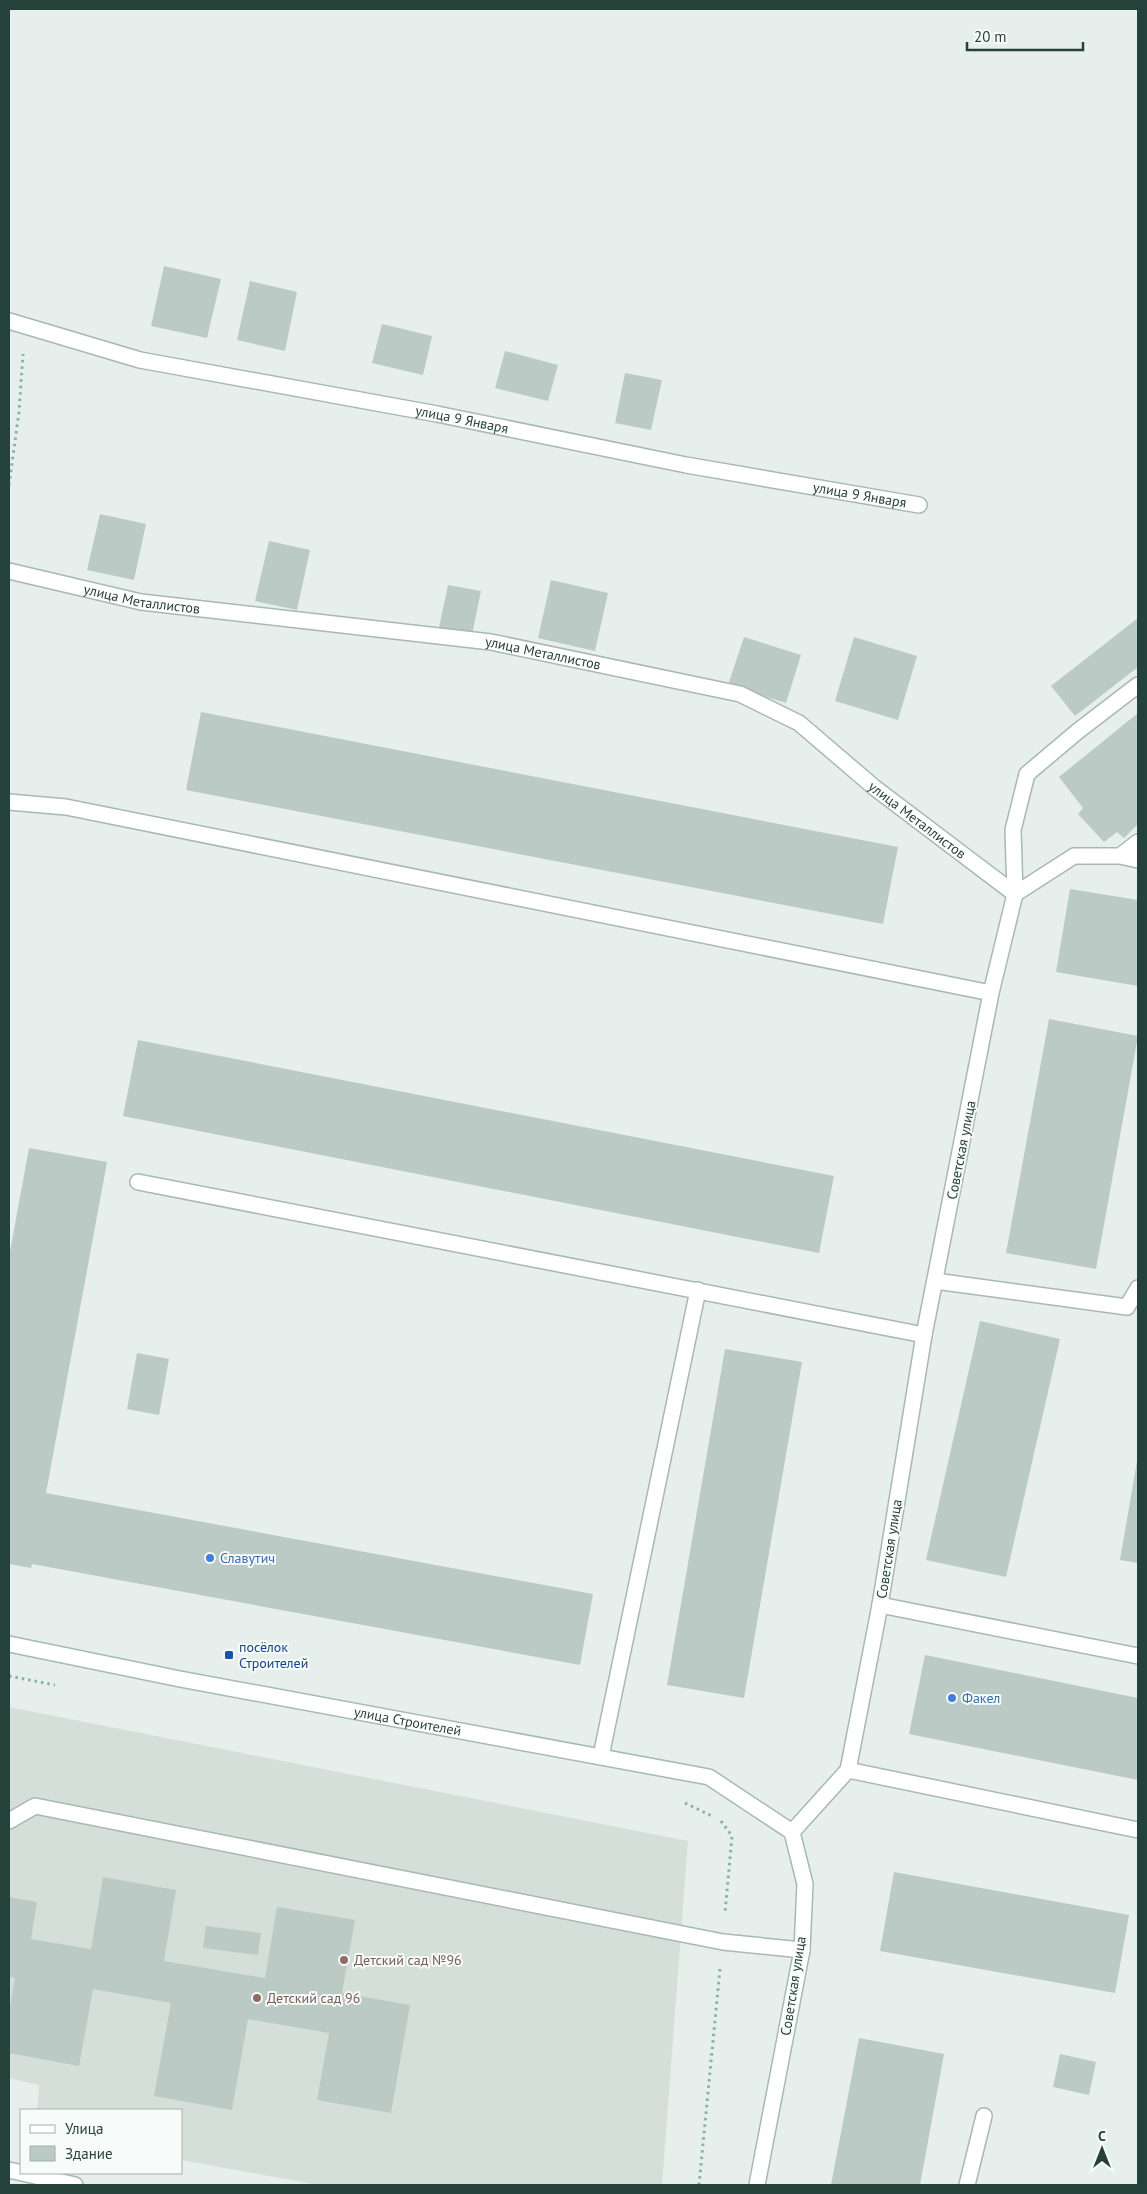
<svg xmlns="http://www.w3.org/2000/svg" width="1147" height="2194" font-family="'PT Sans',sans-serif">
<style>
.built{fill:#d4dfda}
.building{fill:#bbcac4}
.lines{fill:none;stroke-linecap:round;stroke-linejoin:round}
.lane-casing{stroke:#a8b8b2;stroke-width:18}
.street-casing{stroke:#a8b8b2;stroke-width:18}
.secondary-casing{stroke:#a4bbb3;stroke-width:18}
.path{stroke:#86b3a5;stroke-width:3;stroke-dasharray:2.5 4;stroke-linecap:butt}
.lane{stroke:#fff;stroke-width:15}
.street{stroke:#fff;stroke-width:15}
.secondary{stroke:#fff;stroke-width:15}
.shop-dot{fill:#3f7fe0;stroke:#f7fbf9;stroke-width:2}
.transit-dot{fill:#1a4fb4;stroke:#f7fbf9;stroke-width:2}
.education-dot{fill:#8d6e63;stroke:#f7fbf9;stroke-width:2}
.labels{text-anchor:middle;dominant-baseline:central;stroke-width:4;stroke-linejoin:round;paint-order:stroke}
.street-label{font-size:14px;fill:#24423a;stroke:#f7fbf9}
.shop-label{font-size:14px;fill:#366cbe;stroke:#f7fbf9;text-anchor:start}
.transit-label{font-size:14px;fill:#164399;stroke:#f7fbf9;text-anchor:start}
.education-label{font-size:14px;fill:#785e54;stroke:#f7fbf9;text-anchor:start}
</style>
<rect width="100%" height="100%" fill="#e6efeb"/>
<path class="built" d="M9,1707L688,1841L662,2185H318L181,2160V2110H37L39,2085L9,2078Z"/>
<path class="building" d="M164,266L221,279L207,338L151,326Z
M250,281L297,292L285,351L237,340Z
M382,324L432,336L423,375L372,363Z
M505,351L558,365L548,401L495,388Z
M625,373L662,380L651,430L615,423Z
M100,514L146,524L134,580L87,570Z
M269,541L310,550L297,610L255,601Z
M551,580L608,593L595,651L538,638Z
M448,585L481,591L472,635L439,628Z
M1138,618V667L1075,716L1051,686Z
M744,637L801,655L786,703L728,685Z
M854,637L917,656L898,720L835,701Z
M201,712L898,847L883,924L186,790Z
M1138,713V824L1124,838L1117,832L1104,842L1078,814L1083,808L1059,777Z
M1070,889L1138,900V986L1056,972Z
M1049,1019L1138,1036L1096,1269L1006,1253Z
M138,1040L834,1176L819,1253L123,1116Z
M29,1148L107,1162L46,1493L593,1594L580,1665L32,1564L31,1568L9,1564V1257Z
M980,1321L1060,1339L1006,1577L926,1560Z
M725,1349L802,1362L744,1698L667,1685Z
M137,1353L169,1359L159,1415L127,1409Z
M1137,1461H1138V1563L1120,1560Z
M925,1655L1138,1698V1780L909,1734Z
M894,1872L1129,1915L1115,1993L880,1951Z
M103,1877L176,1890L164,1961L265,1978L277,1907L355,1920L342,1993L410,2005L391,2113L317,2100L329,2033L248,2019L232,2110L154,2096L171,2003L93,1989L79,2066L9,2053V2013L15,1978L9,1976V1897L37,1902L31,1939L91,1949Z
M206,1926L261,1933L258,1955L203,1948Z
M859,2038L944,2054L920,2185H831Z
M1060,2054L1096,2062L1089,2095L1053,2087Z"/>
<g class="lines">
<g class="lane-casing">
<path id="lane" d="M1120,856L1138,842
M1015,894L1013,830L1027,774L1078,731L1138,685
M1015,894L1074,856H1120L1138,860
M138,1182L924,1335
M935,1281L1127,1307L1138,1288
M880,1605L1138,1656
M601,1756L698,1290
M848,1770L1138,1830
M9,1821L35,1806L723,1942L802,1950
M967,2185L984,2116"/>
</g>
<g class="street-casing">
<g id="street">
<path id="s1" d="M9,321L140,360L437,414L686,465L919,505"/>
<path id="s2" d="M9,571L141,602L491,642L740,694L799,723L875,788L1015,894L991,993L924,1335L880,1605L848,1770L792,1832"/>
<path d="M9,802L66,807L991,993"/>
<path d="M9,2170L75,2185"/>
</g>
</g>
<g class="secondary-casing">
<g id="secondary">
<path id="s3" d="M9,1644L180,1679L709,1777L792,1832L805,1884L802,1950L757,2185"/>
</g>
</g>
<path class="path" d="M9,485L19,412L23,354
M9,1676L55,1685
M685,1803L714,1817
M721,1821L732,1836L725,1913
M699,2185L720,1969"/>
<use href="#lane" class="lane"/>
<use href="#street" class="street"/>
<use href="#secondary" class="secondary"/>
</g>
<g class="shop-dot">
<circle cx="210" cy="1558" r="5"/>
<circle cx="952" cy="1698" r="5"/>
</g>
<rect class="transit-dot" x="224" y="1650" width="10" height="10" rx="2.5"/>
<g class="education-dot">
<circle cx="344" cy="1960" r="5"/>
<circle cx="257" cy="1998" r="5"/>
</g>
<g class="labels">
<g class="street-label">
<text stroke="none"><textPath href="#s1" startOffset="464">улица 9 Января</textPath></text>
<text stroke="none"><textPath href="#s1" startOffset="869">улица 9 Января</textPath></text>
<text stroke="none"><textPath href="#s2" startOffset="136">улица Металлистов</textPath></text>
<text stroke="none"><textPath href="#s2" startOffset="541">улица Металлистов</textPath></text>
<text stroke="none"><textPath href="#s2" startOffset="961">улица Металлистов</textPath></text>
<text transform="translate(961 1150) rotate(-79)">Советская улица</text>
<text transform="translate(889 1549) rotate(-81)">Советская улица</text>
<text stroke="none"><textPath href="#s3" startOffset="406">улица Строителей</textPath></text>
<text transform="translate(793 1986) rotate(-81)">Советская улица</text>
</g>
<g class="shop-label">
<text x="220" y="1558">Славутич</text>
<text x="962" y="1698">Факел</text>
</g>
<g class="transit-label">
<text x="239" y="1647">посёлок<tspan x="239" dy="16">Строителей</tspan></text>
</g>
<g class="education-label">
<text x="354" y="1960">Детский сад №96</text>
<text x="267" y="1998">Детский сад 96</text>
</g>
</g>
<rect width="1147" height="2194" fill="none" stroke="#24423a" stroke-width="20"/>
<rect x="20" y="2109" width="162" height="65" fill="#f7fbf9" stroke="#a3b1ad"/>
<rect x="30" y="2125" width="25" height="8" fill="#ffffff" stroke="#a3b1ad"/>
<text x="65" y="2134" font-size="15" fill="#24423a">Улица</text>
<rect x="30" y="2146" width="25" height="15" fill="#bbcac4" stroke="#a3b1ad"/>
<text x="65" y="2159" font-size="15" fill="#24423a">Здание</text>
<g transform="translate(1102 2149)" stroke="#f7fbf9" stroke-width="4" paint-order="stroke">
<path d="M0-4L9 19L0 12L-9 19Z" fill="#24423a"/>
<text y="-8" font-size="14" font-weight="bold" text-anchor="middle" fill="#24423a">С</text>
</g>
<path d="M967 42v8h116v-8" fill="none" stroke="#24423a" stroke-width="2.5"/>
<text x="974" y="42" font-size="15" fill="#24423a" stroke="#f7fbf9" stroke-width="4" paint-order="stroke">20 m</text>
</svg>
